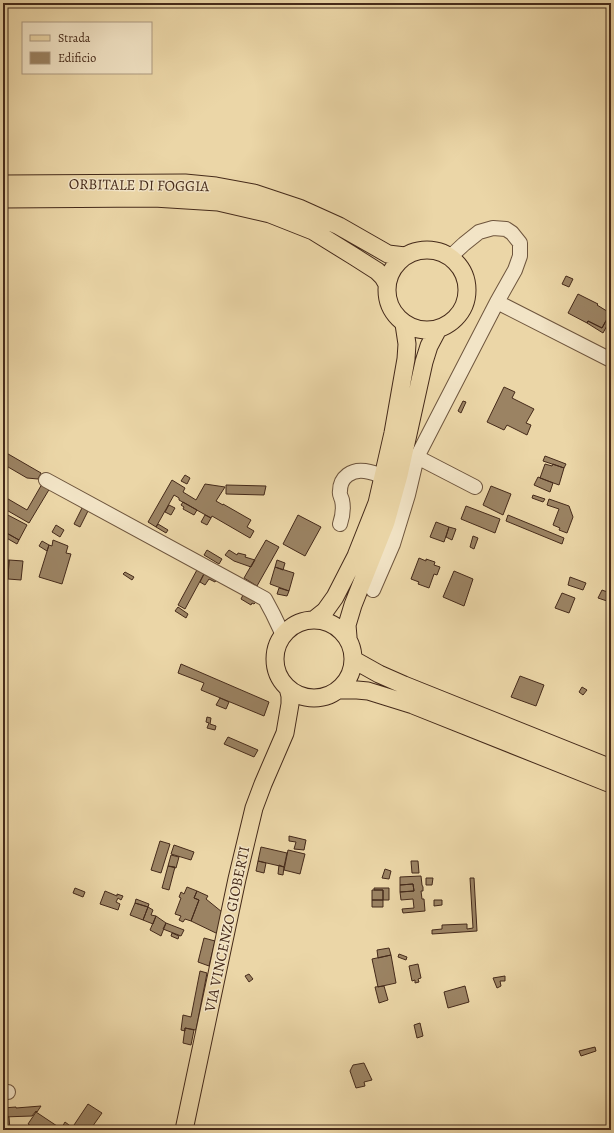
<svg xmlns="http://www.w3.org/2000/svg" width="614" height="1133" font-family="Alegreya,serif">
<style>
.building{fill:#9b8363;stroke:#452a1a}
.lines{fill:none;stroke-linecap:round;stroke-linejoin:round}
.minor-casing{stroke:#6e553d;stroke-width:16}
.major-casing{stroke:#452a1a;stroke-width:19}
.minor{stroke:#f2e4c6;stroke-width:14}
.major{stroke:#ebd6a7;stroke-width:17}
.labels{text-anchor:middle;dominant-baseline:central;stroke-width:3;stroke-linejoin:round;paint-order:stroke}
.street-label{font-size:15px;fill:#452a1a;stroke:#f2e4c6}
</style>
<rect width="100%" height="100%" fill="#ebd6a7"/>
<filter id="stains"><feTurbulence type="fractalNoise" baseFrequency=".005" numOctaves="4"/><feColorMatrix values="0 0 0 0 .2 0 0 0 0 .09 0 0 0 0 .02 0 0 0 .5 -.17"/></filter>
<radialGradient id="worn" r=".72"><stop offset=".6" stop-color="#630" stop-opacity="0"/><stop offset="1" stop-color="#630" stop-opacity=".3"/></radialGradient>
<path class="building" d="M566,276L573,279L569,287L562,284Z
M578,294L598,304L597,305L610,313L602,328L588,321L587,323L568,313Z
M588,321L602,328L606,321L609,322L603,333L587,323Z
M504,387L515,392L512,398L534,409L526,423L531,425L527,435L507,425L504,430L487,422Z
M463,401L466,402L461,413L458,411Z
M3,451L41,473L38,479L27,478L3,464Z
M545,456L566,464L564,468L543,461Z
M545,464L552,466L553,464L564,468L559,485L540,478Z
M185,475L190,478L187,484L181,481Z
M538,477L553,483L550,492L534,485Z
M172,480L185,488L183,492L196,500L205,484L225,487L216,501L223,505V504L251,520L247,527L254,531L250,538L212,516L211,518L179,500V498L174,495L156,527L148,522Z
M42,484L50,488L29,523L3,508V496L27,510Z
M226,485L266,486L264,495L226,494Z
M491,486L511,494L503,515L483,505Z
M533,495L545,499L543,502L532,498Z
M549,499L569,506L573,517L567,533L559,530L560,528L553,525L559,509L547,505Z
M183,502L197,510L194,515L183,509L184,507L181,505Z
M84,504L90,507L80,527L74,524Z
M169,505L175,508L171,515L165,512Z
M466,506L500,519L495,533L461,519Z
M4,513L27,525L19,540L3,531V515Z
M205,515L211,518L207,525L201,522Z
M298,515L321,527L305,556L283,544Z
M508,515L564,538L562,544L506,521Z
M436,522L449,527L444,542L430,537Z
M158,524L168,530L166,533L156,527Z
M56,525L64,530L60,537L52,532Z
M449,527L456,529L452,540L446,537Z
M3,531L19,540L17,544L3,536Z
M473,536L478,538L474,549L470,547Z
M53,540L68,546L66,553L71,554L62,584L39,577L49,545L52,546Z
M266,540L279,547L257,586L244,578Z
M42,541L49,545L47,551L39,546Z
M207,550L222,559L219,564L204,555Z
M229,550L237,555L238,553L246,555L245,557L255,560L251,567L234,561L225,555Z
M419,558L426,561V559L435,562L434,565L440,567L437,575L434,574L429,588L418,584L419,582L411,579Z
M3,560H9L8,579L3,577Z
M9,560L23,561L21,580L8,579Z
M277,560L285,563L283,570L275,567Z
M275,567L294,573L289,591L270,584Z
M198,568L205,572L185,609L178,605Z
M454,571L473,579L464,606L443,597Z
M125,572L134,577L132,580L123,574Z
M205,572L217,579L215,582L209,579L205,585L200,582Z
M570,577L586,583L583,590L568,585Z
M279,588L289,591L287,596L277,594Z
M602,590L610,593L607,601L598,598Z
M562,593L575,598L569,613L555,608Z
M243,595L256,602L254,604L252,603L251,605L241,599Z
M178,607L188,614L186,618L175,611Z
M181,664L269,702L264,716L201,690L204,683L178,673Z
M520,676L544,685L536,706L511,697Z
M582,687L587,690L583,695L579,692Z
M220,698L229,702L226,709L216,705Z
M207,717L211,718L210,724L216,726L215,730L207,728L209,723L206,722Z
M228,737L258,750L254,757L224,744Z
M289,836L306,840L304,850L294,849L296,842L289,841Z
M160,841L170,844L161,873L151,870Z
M174,845L194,852L191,860L171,854Z
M261,847L287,853L284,867L258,861Z
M288,850L305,854L300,874L284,870Z
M171,855L179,857L176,868L168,866Z
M258,861L266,863L264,873L256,871Z
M411,861H418L419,873H412Z
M279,865L284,867L283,875L278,874Z
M168,866L175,867L169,890L162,888Z
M385,869L391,871L389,879L382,878Z
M421,876L422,885L423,887V891H421L422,899H424L425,911L403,913L402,909L414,908L413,899L401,900L400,892L414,891L413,884L400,885V877Z
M426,878H433L432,885H426Z
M470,878H474L477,931L432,934V930L442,929V925L467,924V929L473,928Z
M413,884L414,891L400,892V885Z
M187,887L197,891L194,898L199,900L191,921L185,919L183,922L179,920L181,916L175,914L181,898L179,897L181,892L184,894Z
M75,888L85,892L83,897L73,893Z
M374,888H389V900H383V890H374Z
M372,890H383V900H372Z
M105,891L117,896V894L123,896L121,900L118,898L116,902L120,904L118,910L100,904Z
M197,891L208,896L206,899L222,912L218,934L191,921L199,900L194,898Z
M136,899L149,904L148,907L135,903Z
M372,900H383V907H372Z
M434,900H442V905L434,906Z
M135,903L148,907L143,920L130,915Z
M148,907L153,910L151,915L156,916L153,924L143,920Z
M156,916L166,923L161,936L150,930Z
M166,923L184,930L181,936L163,929Z
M172,933L179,936L178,939L171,936Z
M204,938L215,941L209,966L198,962Z
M389,948L391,955L378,958L377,950Z
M399,954L407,957L406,960L398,957Z
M391,955L396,983L378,987L372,959Z
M418,964L421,978L418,979L419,982L415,983V980L412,981L409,966Z
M200,971L207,973L196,1030L185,1028V1031L181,1030L183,1015L191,1017Z
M249,974L253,979L249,982L245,976Z
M505,976V981H500L501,986L497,988L493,978Z
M384,986L388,1000L379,1003L375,987Z
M465,986L469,1002L448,1008L444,992Z
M420,1023L423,1036L417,1038L414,1025Z
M185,1028L194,1030L191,1045L183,1043Z
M595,1047L596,1051L581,1056L579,1051Z
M364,1063L372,1080L364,1082L365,1086L356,1088L350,1071L353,1065Z
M88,1104L102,1113L90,1130H81L74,1125Z
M41,1106L37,1112L36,1111L32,1116L3,1117V1108L16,1107V1108Z
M36,1112L63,1130H37L28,1124Z
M3,1117H9L10,1130H3Z
M65,1122L73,1128L72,1130H63L61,1129Z"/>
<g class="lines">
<g class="minor-casing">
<path id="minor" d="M497,302L611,360
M417,457L475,487
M46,480L265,599L273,614L283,635
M340,524C343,515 344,509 342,500C341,497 339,494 340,491C340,477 352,469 365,471C372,472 377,474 383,477
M373,590L393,544L408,495L417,457L497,302L515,270L520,256V243L512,233L506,229L493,228L479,232L464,244L450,257
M3,1092H8"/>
</g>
<g class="major-casing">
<path id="major" d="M3,184L185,183L216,186L254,193L299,208L339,226L388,254L405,256
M3,199L154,198L218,202L270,214L313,231L355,257L377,271L383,277L387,284
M387 290a40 40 0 1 1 80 0a40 40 0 1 1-80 0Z
M315,619L325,611L335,597L356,556L377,503L393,433L406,359L407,344L404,324
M275 659a39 39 0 1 1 78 0a39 39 0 1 1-78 0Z
M348,637L347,625L353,605L386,522L399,475L424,362L429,346L438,329
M354,660L379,674L404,685L611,768
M338,690H357L368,691L413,705L611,784
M184,1130L237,879L254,808L263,784L285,733L290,704V696L288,688"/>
</g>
<use href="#minor" class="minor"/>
<use href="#major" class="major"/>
</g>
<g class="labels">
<g class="street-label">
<text transform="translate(139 185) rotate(1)">ORBITALE DI FOGGIA</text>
<text transform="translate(227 929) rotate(-78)">VIA VINCENZO GIOBERTI</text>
</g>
</g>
<rect width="614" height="1133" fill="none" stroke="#ebd6a7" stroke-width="16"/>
<rect x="4" y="4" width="606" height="1125" fill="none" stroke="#452a1a" stroke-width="2"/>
<rect x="8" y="8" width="598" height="1117" fill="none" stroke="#452a1a"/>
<rect x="22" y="22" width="130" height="52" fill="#f2e4c6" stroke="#ad9a81"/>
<rect x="30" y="35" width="20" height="6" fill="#ebd6a7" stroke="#ad9a81"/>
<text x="58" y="42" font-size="12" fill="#452a1a">Strada</text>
<rect x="30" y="52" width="20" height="12" fill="#9b8363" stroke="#ad9a81"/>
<text x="58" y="62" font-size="12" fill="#452a1a">Edificio</text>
<rect width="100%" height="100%" filter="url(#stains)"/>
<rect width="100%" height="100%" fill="url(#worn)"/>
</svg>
